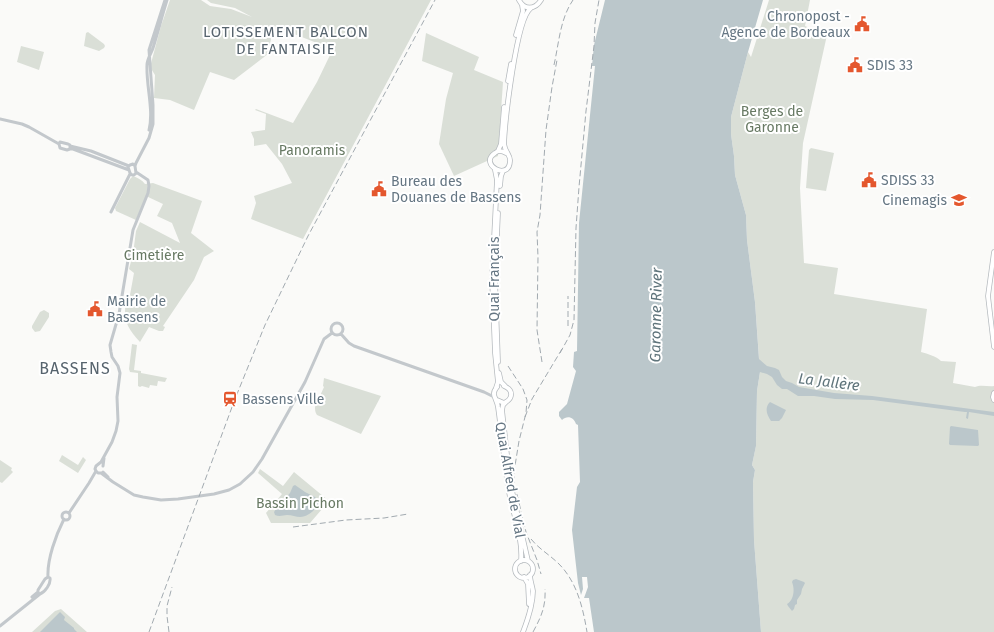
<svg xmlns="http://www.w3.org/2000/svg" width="994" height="632" font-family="'Fira Sans',sans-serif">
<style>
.green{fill:#dadfd7}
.water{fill:#bbc7cb}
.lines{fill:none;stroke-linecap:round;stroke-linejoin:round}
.major-casing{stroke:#b5babe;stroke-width:5.5}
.minor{stroke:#c3c8cc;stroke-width:3}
.major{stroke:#fff;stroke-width:4}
.rail{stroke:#a2aab0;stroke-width:1;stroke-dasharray:6 3;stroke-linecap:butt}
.labels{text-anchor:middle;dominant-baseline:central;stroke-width:4;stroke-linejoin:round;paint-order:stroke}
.poi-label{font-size:14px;fill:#657683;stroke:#fff;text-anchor:start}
.park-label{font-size:14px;fill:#687a64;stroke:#fff}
.street-label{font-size:14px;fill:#657683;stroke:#fff}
.neighbourhood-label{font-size:15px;letter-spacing:1px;fill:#57646e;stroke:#fff}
.water-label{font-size:15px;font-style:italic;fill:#60757c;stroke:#fff}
.quarter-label{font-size:16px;letter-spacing:1px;fill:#57646e;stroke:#fff}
</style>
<rect width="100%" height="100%" fill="#fafaf8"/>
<path class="green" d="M170,0H201L210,6L231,9L252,17L235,8L211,3L207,0H431L303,239L251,219L256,203L254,196L292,183L282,164L266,144L254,146V139L251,132L265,130L266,114L255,110L256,109L293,123L317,82L331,53L320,49L322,45L284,30L272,34L268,54L234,80L210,72L194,110L170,100L154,98L155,75L150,67L161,26Z
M769,0H810L805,26L827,35L803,143L800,188L804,263L838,268L834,294L927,309L921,352C928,354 936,356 941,361L956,362L953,383L975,387C981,384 988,387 994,386V632H761L754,540L753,482L755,470L752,465L756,446L757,391L760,372L755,302L747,240L746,215L735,175L734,156L731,134V117L748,52L751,57Z
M88,32L104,44L105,46L104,48L99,51L84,46L86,33Z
M426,33L479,57L474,70L503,82L498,156L454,176L439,144L446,99L453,73L422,61Z
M21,46L44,52L39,70L17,62Z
M811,148L834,153L826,191L806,188L809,150Z
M133,176C138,178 142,180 145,184L153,183L202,201L191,233L214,251L204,257L194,280L163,326L165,327L163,331H159L149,327L140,342C124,325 123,317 127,294L130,295L134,273L129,269L133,254L136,231L140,222L180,243L172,223L157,216L163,204L146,196L136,220L116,211L115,208L130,179Z
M44,310L49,313V317L40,331L35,332L32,328V326L40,312Z
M132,344L137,345L134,370L141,371V373L167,378L165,382L158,381L157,386L150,385L149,388L142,386L140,387L138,386V373L130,372L129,369Z
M324,378L381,396L361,434L317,415C315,412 315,410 315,407L324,387L323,386Z
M62,455L78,465L83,457L86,460L78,473L59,461Z
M0,460L12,468L11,470L13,472L2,483L0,482Z
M260,469L283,486L294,472L329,501L310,523H271L266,513L282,494L258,473Z
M61,609L87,632H32L55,611Z"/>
<path class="water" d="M605,0H763L748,52L731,117V134L734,156L735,175L746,215L747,240L755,302L759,359L767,366L775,368L779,370L782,377L786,381L792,383L799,387L834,393L872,396L994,412V416L969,412L968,419L966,418L967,412H965L873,400L835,399L814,396H798L787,389H782L777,385L772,377L767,374L760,372L757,391L756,446L752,465L755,470L753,482L754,540L761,632H594L589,598H584L588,587L587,577H582L583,589L581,595L578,583L572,530L577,487L580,482L578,425L576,424C574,417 567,415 562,420L559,416V412L567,404L576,371L573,367L574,352L577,351L579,223L595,66H592L594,45Z
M770,402L786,410L782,418L779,421H771C767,415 764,408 770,402Z
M951,426L978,430L979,445L978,446L950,445L949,444L950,427Z
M295,485L305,492L315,497L319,502C317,509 308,517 300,517C296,517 292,515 287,515C283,515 280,517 275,515L274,512L276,509L290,493L293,486Z
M796,579L804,582L805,583L802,589L801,594L797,600V604L795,605L794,609L792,611L788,606L787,604C794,600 795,589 792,582L793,580Z
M60,612L65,617L64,620L74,628V629L77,632H40Z"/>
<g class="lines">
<g class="major-casing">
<path id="major" d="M519,0C524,10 535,10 541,0
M516,35L523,11L522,5
M508,81L511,64
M498,151L501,144L504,107
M506,153C502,151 499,150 495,153C478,164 509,182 510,161C511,156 505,152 504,144C505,123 516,18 531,8
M495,170L497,180L492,278L495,353L498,382L496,388
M500,186L501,176L503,171
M994,252L988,296L994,347
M498,362L495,279L498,213
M499,373L501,382L505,386
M497,387C490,395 497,398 498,407C502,435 504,463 509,492C513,514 523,538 521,561
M994,393L993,397L994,400
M497,400L504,403C513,399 514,390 504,386
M506,402L503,405L502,410L510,482L528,561
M515 569a9 9 0 1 1 18 0a9 9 0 1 1-18 0Z
M524,577L528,584L529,604
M523,632C528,619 533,605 533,591C532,585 530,580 530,575"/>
</g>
<path class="minor" d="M0,119L22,124L29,127L59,144
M149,130C154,110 146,86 147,65C147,59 151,54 153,48C158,32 162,16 167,0
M60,142L68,144L70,145V149L67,150L60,148L59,144Z
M70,146L91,151L129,166
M70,149H73L129,170
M135,166L133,164L130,165L128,167L130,173L132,175H134L136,173L135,166L136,163L149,138L153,124V105L149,50L165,0
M111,212L130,174
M331 329a6 6 0 1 1 12 0a6 6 0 1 1-12 0Z
M341,334L349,343L354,346L484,392L494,397
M103,466L104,458
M96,471L98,473H101L113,482L134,495L143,497L161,500L178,499L214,494L229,490L240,484L253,472L262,459L305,382L324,339L332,333
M103,472L108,477
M62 516a4 4 0 1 1 8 0a4 4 0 1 1-8 0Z
M69,513L89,483L96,471L95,469L96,466L101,462L112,442L116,431L118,421L117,397L120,373L118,366L112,357L111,352L110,345L119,314L133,230L148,193L149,186L148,180L136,172
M48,577C47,559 56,535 64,519
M48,577L50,578C51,584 45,592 40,594L38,593V590L45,579Z
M32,597L38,592
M0,626L40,594"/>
<use href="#major" class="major"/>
<path class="rail" d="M554,65C559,43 560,19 573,0
M568,326V296
M560,353L570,335L574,320L576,228L579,187L586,111L594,46L595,23L599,0
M542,362L537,330L538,257L537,232L540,215L546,130L552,87L557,60
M508,366L523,389L527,400L526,413L519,441L514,472V482L526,532L537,560L541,574
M525,417L532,399L562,349
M293,527L346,520L384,518L408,514
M531,539C539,549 550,555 559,564C577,582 583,608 587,632
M149,632L235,399L265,325L308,236L435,0
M169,632L167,616V606L172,587
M533,632C541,617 546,607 545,589"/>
</g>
<defs>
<g id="civic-bare" transform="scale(1.2)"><path d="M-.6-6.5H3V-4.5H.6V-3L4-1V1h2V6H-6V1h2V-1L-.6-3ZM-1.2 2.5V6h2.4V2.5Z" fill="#e4572e" stroke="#fff" stroke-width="2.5" paint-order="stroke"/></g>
<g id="university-bare" transform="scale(1.2)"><path d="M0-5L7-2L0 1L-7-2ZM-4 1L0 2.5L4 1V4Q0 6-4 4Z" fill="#e4572e" stroke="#fff" stroke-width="2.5" paint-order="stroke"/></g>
<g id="station-bare" transform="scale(1.2)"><path d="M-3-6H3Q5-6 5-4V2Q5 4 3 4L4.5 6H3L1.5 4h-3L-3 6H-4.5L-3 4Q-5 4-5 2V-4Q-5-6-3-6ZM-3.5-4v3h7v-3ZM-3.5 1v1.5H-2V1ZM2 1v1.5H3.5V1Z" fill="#e4572e" stroke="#fff" stroke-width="2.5" paint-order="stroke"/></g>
</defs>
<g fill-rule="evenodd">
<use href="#civic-bare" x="862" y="24"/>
<use href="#civic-bare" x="855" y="65"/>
<use href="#civic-bare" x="869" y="180"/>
<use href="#civic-bare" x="379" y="189"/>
<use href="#university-bare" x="959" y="200"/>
<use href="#civic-bare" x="95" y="309"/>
<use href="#station-bare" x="230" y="399"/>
</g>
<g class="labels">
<g class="poi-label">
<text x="850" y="16" text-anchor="end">Chronopost -<tspan x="850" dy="16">Agence de Bordeaux</tspan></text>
<text x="867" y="65">SDIS 33</text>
<text x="881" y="180">SDISS 33</text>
<text x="391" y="181">Bureau des<tspan x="391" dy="16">Douanes de Bassens</tspan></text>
<text x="947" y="200" text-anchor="end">Cinemagis</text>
<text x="107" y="301">Mairie de<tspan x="107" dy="16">Bassens</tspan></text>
<text x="242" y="399">Bassens Ville</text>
</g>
<g class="park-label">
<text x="772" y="111">Berges de<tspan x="772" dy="16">Garonne</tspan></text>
<text x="312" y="150">Panoramis</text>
<text x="154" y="255">Cimetière</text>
<text x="300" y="503">Bassin Pichon</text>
</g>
<g class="street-label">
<text transform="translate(494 279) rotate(-90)">Quai Français</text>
<text transform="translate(510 480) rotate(80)">Quai Alfred de Vial</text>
</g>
<g class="neighbourhood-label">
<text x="286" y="32">LOTISSEMENT BALCON<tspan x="286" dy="17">DE FANTAISIE</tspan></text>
</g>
<g class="water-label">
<text transform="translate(656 315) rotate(-89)">Garonne River</text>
<text transform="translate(829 382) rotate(7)">La Jallère</text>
</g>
<g class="quarter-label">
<text x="75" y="368">BASSENS</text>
</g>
</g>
</svg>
